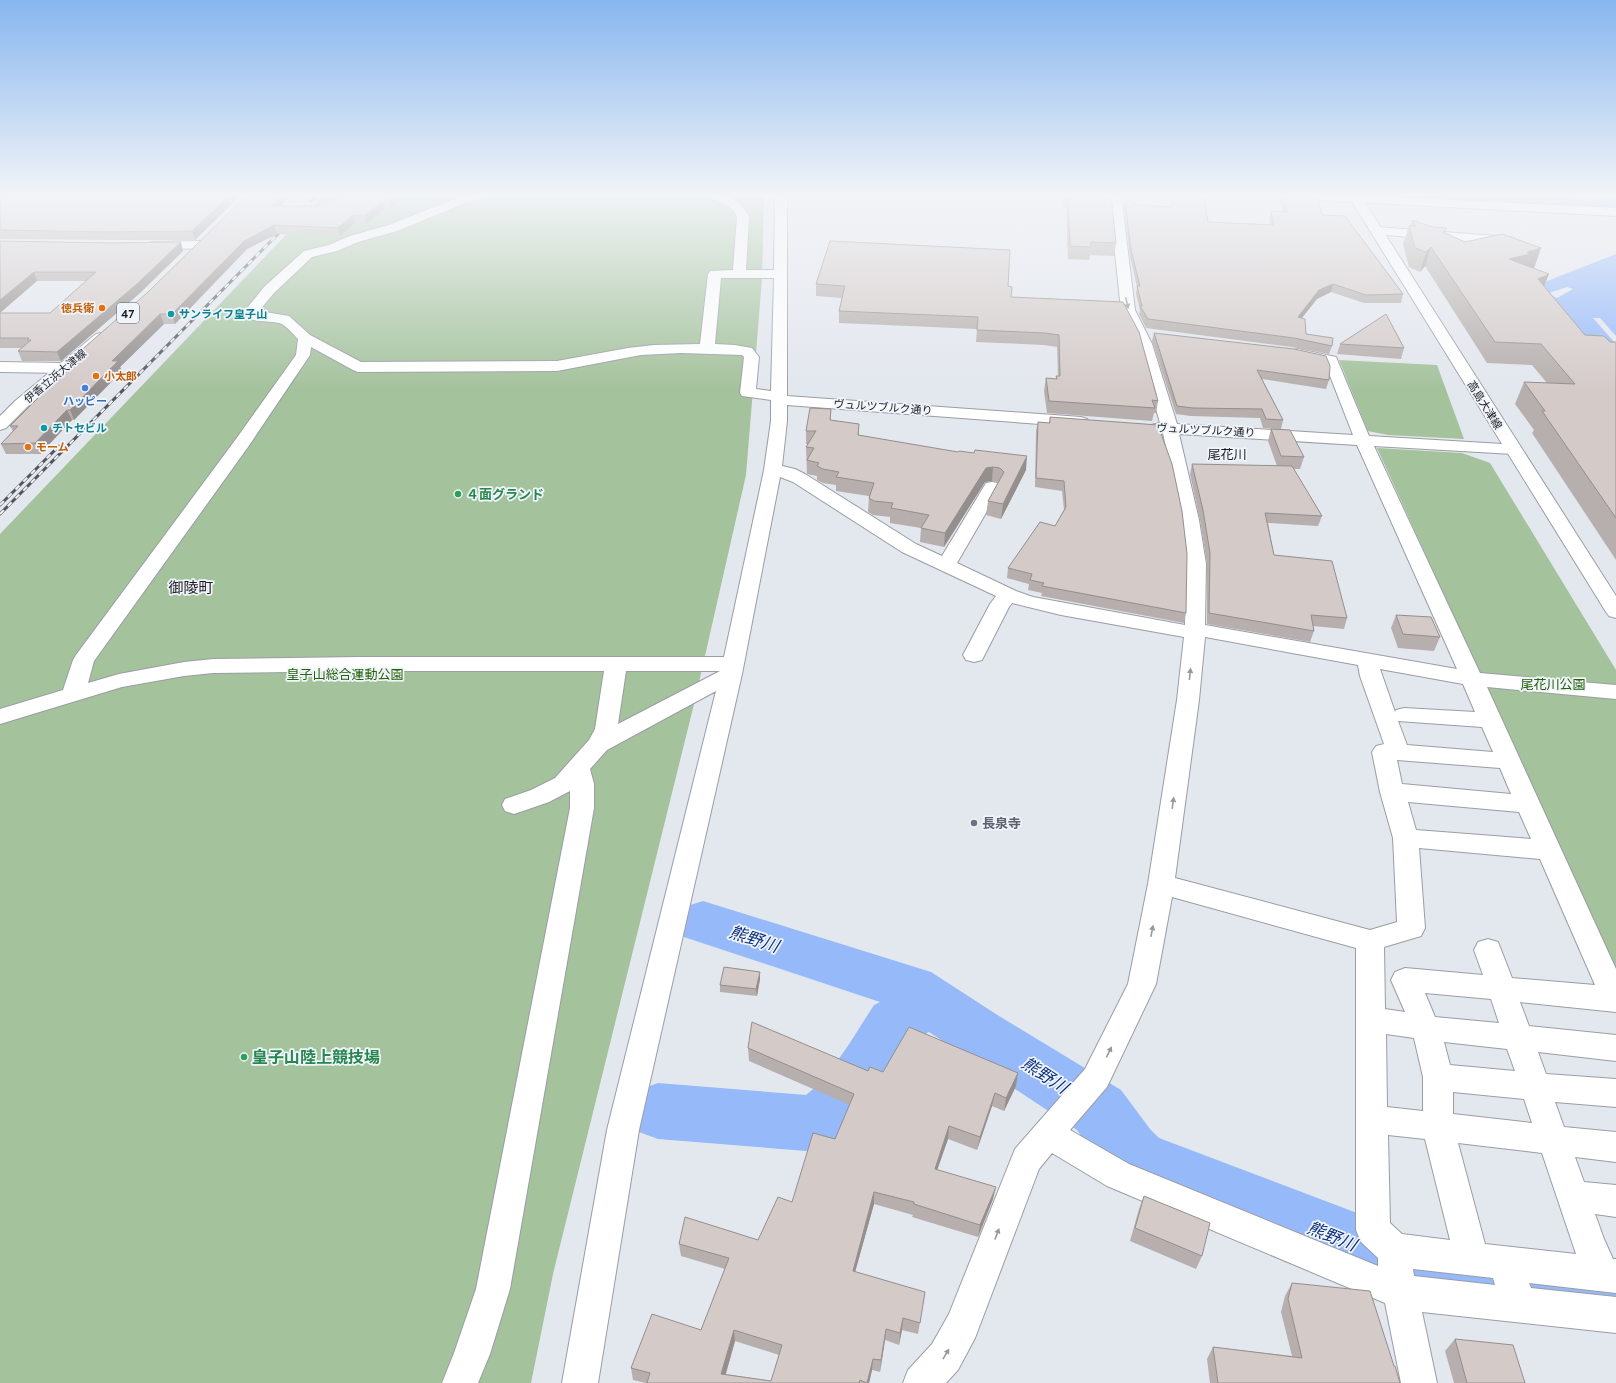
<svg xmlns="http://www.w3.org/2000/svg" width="1616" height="1383" font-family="'PT Sans','Noto Sans JP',sans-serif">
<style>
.green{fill:#a4c29c}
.water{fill:#96b9fa}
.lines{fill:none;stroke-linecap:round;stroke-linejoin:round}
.river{fill:#96b9fa;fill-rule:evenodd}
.minor-casing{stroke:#9a9da4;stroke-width:2}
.major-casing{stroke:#9a9da4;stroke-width:2}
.minor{fill:#fff;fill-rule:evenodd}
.major{fill:#fff;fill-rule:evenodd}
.rail-casing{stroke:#55565b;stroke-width:3}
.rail{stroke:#f0f4fb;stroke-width:2;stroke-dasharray:5.5;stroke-linecap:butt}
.wall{fill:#b6afad;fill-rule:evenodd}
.shaded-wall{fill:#948e8d}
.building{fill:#d4cbc9;stroke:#948e8d;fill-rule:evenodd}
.oneway{fill:#98999a}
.food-dot{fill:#e8710a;stroke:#f0f4fb;stroke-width:1.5}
.culture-dot{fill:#0f9aa8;stroke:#f0f4fb;stroke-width:1.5}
.shop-dot{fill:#3f7fe0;stroke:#f0f4fb;stroke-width:1.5}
.leisure-dot{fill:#2e9e5b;stroke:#f0f4fb;stroke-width:1.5}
.worship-dot{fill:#6b7280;stroke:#f0f4fb;stroke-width:1.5}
.labels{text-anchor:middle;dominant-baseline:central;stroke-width:3.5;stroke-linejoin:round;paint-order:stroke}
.far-food-label{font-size:11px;font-weight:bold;fill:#c56008;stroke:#f0f4fb;text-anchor:start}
.far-culture-label{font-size:11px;font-weight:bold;fill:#0d838f;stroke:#f0f4fb;text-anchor:start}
.far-street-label{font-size:11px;fill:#1b1c1f;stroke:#f0f4fb}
.far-shop-label{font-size:11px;font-weight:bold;fill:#366cbe;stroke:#f0f4fb}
.shield{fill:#f0f4fb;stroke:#5b5d61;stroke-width:1}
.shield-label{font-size:12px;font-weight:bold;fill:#1b1c1f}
.far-quarter-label{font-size:13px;fill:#1b1c1f;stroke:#f0f4fb}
.leisure-label{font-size:13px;font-weight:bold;fill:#27864d;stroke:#f0f4fb;text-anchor:start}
.park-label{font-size:13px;fill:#236007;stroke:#f0f4fb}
.worship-label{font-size:13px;font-weight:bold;fill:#5b616d;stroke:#f0f4fb;text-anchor:start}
.quarter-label{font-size:15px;fill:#1b1c1f;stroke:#f0f4fb}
.near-leisure-label{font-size:16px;font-weight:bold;fill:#27864d;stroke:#f0f4fb;text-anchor:start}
.near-water-label{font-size:17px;font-style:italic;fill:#0f327c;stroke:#f0f4fb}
</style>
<rect width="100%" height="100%" fill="#e3e7ee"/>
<path class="green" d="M324,195H764L762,279L746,475L695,700L553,1274L531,1383H0V534Z
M1339,360L1437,365L1464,439L1388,435L1368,431Z
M1377,448L1462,453L1490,463L1616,670V972Z"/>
<path class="water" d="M1616,254V336L1600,318H1593L1616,344L1605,362L1549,295L1557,298L1573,289L1567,287L1549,293L1532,287Z"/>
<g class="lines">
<path class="river" d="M1361,195H1514L1616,200V214L1372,202L1364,200Z
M703,901L931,972L999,1016L1121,1090L1150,1129L1159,1138L1394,1227L1401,1244L1419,1237L1616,1258V1328L1419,1305L1395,1295L1387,1277L1370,1285L1114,1180L1106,1171L1077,1130L929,1032L916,1039L880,1097L857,1129L849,1135L806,1151L658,1139L636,1131L627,1111L636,1091L658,1083L806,1095C831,1077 857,1031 874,1005L880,1002L684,937L676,922L684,907Z"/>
<g class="minor-casing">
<path id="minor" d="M468,195H489L487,197L465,203L397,231L358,242L337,251L312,257L274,293L259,311L289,316L310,335L361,362L557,361L628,348L654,345L700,344L708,274L710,271L733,270L737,217L734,211L727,205L708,197L706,195C726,195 740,197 749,217L746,270H774L775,195H787V396L1081,417L1087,419L1089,422L1087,425L1081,427L787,405V421L782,466L795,469L805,474L916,544L942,556L986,483L992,482L998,483L1001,487L957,563L1016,591L1033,597L1185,625L1186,564L1181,520L1163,433L1151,431L1149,428L1151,425L1160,423L1138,344L1121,310L1109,195H1121L1135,310L1152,344L1177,424L1353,435L1325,363L1293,356L1291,353L1293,350L1298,349L1336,357L1369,436L1519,445L1521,449L1519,453L1513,454L1374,446L1480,673L1616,685V699L1487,687L1616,969V1012L1520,1002L1529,1026L1616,1035V1061L1538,1052L1546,1074L1616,1079V1107L1555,1102L1564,1127L1616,1132V1162L1575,1157L1584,1182L1616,1185V1217L1595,1214L1604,1239L1613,1259H1616V1293L1529,1283L1531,1288L1616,1297V1333L1422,1312L1437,1383H1401L1385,1303L1107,1186L1052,1153L1039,1169L975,1338L958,1370L946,1383H903L908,1370L932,1344L949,1314L1015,1149L1085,1069L1128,984L1148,884L1177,700L1184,637L1061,615L1012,603L1009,607L982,660L974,662L966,660L963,655L990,604L996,596L902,552L793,482L780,477L742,674L639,1130L598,1383H562L607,1130L716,691L607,750L590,769L594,784V808L510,1289L490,1354L478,1383H442L454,1353L476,1289L570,808V791L549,802L523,811L514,814L505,811L502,805L505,799L531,790L555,778L589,740L595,729L604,671H361L213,673L184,676L122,687L0,724V709L63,690L73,660L76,655L236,439L296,355L298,339C293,334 285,324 279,323C267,320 251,324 243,313L264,287L304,251L329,245L350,236L389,225L457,198ZM721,278H774L771,391L756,389L759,357L752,348L735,345L715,344ZM311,347L353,370L358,372L557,371L641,355L681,353L742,355L744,357L740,393L742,396L771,400V421L764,470L724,657H361L213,659L184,662L119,674L88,683L94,661L248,447L310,355ZM1179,434L1357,445L1457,669L1205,625L1206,564L1199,520ZM1205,637L1358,665L1360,676L1384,744L1376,746L1372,752L1380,792L1393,838L1397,922L1370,930L1175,878L1199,700ZM1380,669L1463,684L1475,712L1404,708L1396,710L1395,712ZM626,671H720L618,724ZM1398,721L1482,727L1493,752L1407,745ZM1397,760L1500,768L1511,794L1402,784ZM1408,802L1519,812L1531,839L1416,830ZM1419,848L1540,859L1595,985L1512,978L1498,942L1488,939L1478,942L1474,950L1483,975L1405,968L1395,972L1391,980L1405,1012L1385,1009L1384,947L1421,936L1425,928ZM1172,897L1356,948V1230L1361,1242L1378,1258V1266L1129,1164L1070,1130L1107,1087L1156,984ZM1425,993L1491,999L1499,1023L1435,1017ZM1386,1034L1414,1038L1423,1077V1111L1387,1107ZM1444,1042L1507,1049L1515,1071L1450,1065ZM1453,1092L1524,1099L1532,1123L1453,1114ZM1388,1135L1425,1139L1450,1240L1402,1234L1390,1223ZM1458,1143L1542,1153L1576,1254L1485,1244ZM1413,1269L1493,1278L1495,1285L1414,1276Z
M1276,195H1350L1616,208V216L1282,198L1278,197Z
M1377,227L1510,237L1514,238L1516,241L1514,244L1510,245L1373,234L1371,231L1373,228Z
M199,241L203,242L205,245L203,248L153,250L149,249L147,246L149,243L153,242Z
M0,362L64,363L69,365L72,368L69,371L64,373L0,372Z"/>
</g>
<g class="major-casing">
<path id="major" d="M1348,195H1360L1616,596V618L1609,616L1606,612Z
M101,333L106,334L108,337L106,340L27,407L6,428L0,430V416L15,401L96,334Z"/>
</g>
<use href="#minor" class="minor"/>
<use href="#major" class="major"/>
<g class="rail-casing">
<path id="rail" d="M298,213L317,195
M0,505L59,446
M0,514L286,226"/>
</g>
<use href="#rail" class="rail"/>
</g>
<path class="wall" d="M0,195H241L195,240H115L0,239Z
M405,195L390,210H384L366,224L355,223L340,236L277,234L247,249L175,324H164L120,367L122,371L74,420H72L40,454H6L1,444L13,431L10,426L79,356L78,353L148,292L282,206H318Z
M1062,195H1111L1116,243L1114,256L1090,255L1089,260L1068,259L1066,208H1063Z
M1172,195H1204L1208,222L1270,225L1269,219L1271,211L1283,212L1279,199V195H1316L1322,215L1403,294L1401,303H1364L1331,292L1317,299L1302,318L1306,334L1332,346L1329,354L1292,347L1146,328L1139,314L1140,310L1136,294L1137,287L1130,257L1124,208L1125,201L1136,205L1171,207Z
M1412,220L1445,233L1465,242L1541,248L1534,268H1532L1544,287L1585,335L1610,342H1616V560L1532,433L1534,430L1515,404L1524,382L1547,383L1532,365L1487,363L1425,266L1420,272L1409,267L1403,244L1409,226H1410Z
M0,241L112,243L181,242L183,251L140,293L61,361H22L18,351L22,348H0V313H50L86,281H37Z
M816,284L1008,286L1011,297L1158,401L1156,413H1154L1152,421L1047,413L1044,391L1046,378L1056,379V376H1058L1057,347L1044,345L976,342L977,329L839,323V311L842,298L816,296Z
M1154,333L1329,380L1326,389L1262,379L1283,420L1281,429L1263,428L1260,418L1191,416L1176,414L1152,341Z
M1340,344L1404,348L1401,359L1337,354Z
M831,409V420L859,424V435L1026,470L1001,519L986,515L988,501L998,482L992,481L985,482L944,547L920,542L921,528L890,523V517L873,515L868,512L869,496L836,491V485L823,483L817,480V476L807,474L806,447L808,444H806V431Z
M1050,417L1186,613L1184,623L1041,596L1042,593L1028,590L1029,584L1007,578L1008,568L1055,526L1064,510L1062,491L1035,487L1036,431L1038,422L1049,423Z
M1271,429L1304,457L1300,469H1294L1322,516L1318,526L1268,523L1274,555L1347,618L1344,629L1313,626L1314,631L1310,642L1207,624V564L1200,520L1190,474L1192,464L1277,466L1268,441Z
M1396,615L1440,637L1434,651L1398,648L1391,628Z
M760,979L757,996L720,992V985Z
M748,1048L868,1071L883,1072L1016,1086L1004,1111L992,1106L977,1150L948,1139L937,1170L993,1199L978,1237L912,1217L913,1215L874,1204L855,1272L923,1304L918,1334L902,1330L899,1345L885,1340L880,1372L872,1370L869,1383H646L633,1380L631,1368L701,1330L725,1269L681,1256L679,1244L758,1240L792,1202L835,1139L850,1105L749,1061ZM735,1341L779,1355L771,1381L726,1374Z
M1144,1196L1202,1256L1196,1269L1130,1241L1139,1209Z
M1292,1283L1394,1366L1400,1383H1210L1207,1359L1213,1347L1292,1356L1281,1312L1285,1296Z
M1455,1339L1525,1383H1454L1445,1351Z"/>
<path class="shaded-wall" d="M0,195H10L0,198Z
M230,195H241L195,240L192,231Z
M282,195H291L274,214L272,206Z
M395,195H405L390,210L388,202Z
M382,202L384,210L366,224L364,216Z
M353,215L355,223L340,236L338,228Z
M274,225L277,234L247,249L175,324L172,314L244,241Z
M181,242L183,251L140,293L61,361L57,352Z
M1431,247L1425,266L1420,272L1426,252Z
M1541,248L1534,268L1524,270L1509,259L1527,252Z
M34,272L37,281L0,313V300Z
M1549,274L1541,294L1538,279Z
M1333,284L1331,292L1317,299L1296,325L1298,317L1319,290Z
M160,314L164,324L120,367L122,371L74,420L70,410L112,361Z
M67,410L72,420L40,454L35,443Z
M1027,456L1026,470L1001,519L1003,504Z
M993,467L992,481L985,482L944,547L945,533L986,468Z
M760,972V979L757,996L756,989Z
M1018,1073L1016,1086L1004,1111L1006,1098Z
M995,1093L992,1106L977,1150L980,1137Z
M949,1126L948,1139L933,1182L935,1169Z
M996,1187L993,1199L978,1237L980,1225Z
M874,1192V1204L852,1283L853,1271Z
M903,1318L902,1330L899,1345L900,1333Z
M886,1329L885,1340L880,1372L881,1360Z
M734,1330L735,1341L723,1383L721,1374Z
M873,1359L872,1370L869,1383H867Z"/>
<path class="building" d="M12,195H230L192,231L112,232L0,230V198Z
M247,195H282L272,206H318L335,200L341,195H395L388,202H382L364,216L353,215L338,228L274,225L244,241L172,314H160L112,361H118L70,410H67L35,443L1,444L18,426H10L83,353H78L148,292Z
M1064,195H1111L1116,243L1091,242V247L1070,246L1068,196H1064Z
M1173,195H1204L1208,222L1274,225L1271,211L1287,212L1281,195H1316L1322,215L1345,216L1403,294L1366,295L1333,284L1319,290L1298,317L1305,319L1306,334L1333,338L1332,346L1294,338L1148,319L1140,306H1142L1137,286H1140L1131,250L1125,201H1134L1136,205L1172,207Z
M1412,220L1432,227L1447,228L1443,232L1465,242L1502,234L1541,248L1527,252L1530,254L1509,259L1549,274L1538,279L1585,335L1604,336L1610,342H1616V518L1542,411H1545L1524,382L1575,384L1541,344L1495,342L1431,247L1426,252L1415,248L1409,226H1416Z
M0,241L112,243L181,242L137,284L57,352L18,351L31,340H27L29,338H0V313H50L96,272H34L0,300Z
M830,241L1010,250L1008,286L1012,287L1011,297L1123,302L1139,332L1158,401L1152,400L1155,408L1049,401L1046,378L1057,379L1056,376H1060L1059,335L1045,333L977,330L978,317L839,311L845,286L816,284Z
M1386,314L1404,348L1340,344Z
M1154,333L1294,349L1326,356L1330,366L1329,380L1257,370L1283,420L1266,419L1262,409L1193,408L1177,406Z
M810,408L831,409L830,420L859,424L858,435L958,452L959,451L974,453L975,450L1027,456L1003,504L988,501L1004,472L1000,468L993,467L986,468L945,533L921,528L929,515L891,508L893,503L874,501L869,498L874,483L836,477L839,472L823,469L817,466L819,463L807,460L814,448L806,447L816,431H806Z
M1050,417L1158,425L1172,464L1182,511L1187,554L1186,613L1042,586L1044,583L1030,580L1032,574L1008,568L1040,522L1055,526L1066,507L1064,481L1036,478L1038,422L1050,423Z
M1271,429L1290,430L1304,457L1281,456Z
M1192,464L1292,466L1322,516L1265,513L1274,555L1332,561L1347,618L1311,615L1314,631L1209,613L1210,553L1203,510Z
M1396,615L1431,617L1440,637L1403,634Z
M724,967L760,972L756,989L720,985Z
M752,1022L868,1071L870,1067L883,1072L909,1027L1018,1073L1006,1098L995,1093L980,1137L949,1126L935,1169L996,1187L980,1225L914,1204V1202L874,1192L853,1271L925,1292L920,1323L903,1318L900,1333L886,1329L881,1360L873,1359L867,1383L860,1380L859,1383H647L650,1373L631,1368L652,1314L701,1330L729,1258L679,1244L685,1217L758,1240L778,1197L792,1202L813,1133L835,1139L854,1094L748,1048ZM734,1330L782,1345L771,1381L721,1374Z
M1144,1196L1210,1223L1202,1256L1135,1228Z
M1292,1283L1370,1291L1394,1366H1395L1400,1383H1218L1213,1347L1302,1358L1288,1299Z
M1455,1339L1513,1345L1525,1383H1467Z"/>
<defs><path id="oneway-solid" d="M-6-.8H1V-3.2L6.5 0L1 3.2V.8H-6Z"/></defs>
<g class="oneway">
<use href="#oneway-solid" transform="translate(1127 303) rotate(78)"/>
<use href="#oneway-solid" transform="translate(1190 674) rotate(-84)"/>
<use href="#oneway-solid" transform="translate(1173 803) rotate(-82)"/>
<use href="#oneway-solid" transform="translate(1152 931) rotate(-79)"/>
<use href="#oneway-solid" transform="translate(1109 1052) rotate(-64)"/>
<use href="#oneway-solid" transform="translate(997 1234) rotate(-69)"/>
<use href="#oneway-solid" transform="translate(946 1354) rotate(-59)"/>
</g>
<linearGradient id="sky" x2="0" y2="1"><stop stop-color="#87b6ef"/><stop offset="0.5" stop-color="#f2f4f7"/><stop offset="1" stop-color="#f2f4f7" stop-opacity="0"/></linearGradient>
<rect width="1616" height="389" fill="url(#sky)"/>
<g class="food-dot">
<circle cx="102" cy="308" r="4"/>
<circle cx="96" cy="376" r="4"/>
<circle cx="28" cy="447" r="4"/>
</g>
<g class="culture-dot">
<circle cx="171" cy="314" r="4"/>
<circle cx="44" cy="428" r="4"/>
</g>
<circle class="shop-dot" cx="85" cy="388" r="4"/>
<g class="leisure-dot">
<circle cx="458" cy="494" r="4"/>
<circle cx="244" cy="1057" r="4"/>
</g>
<circle class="worship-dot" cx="974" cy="823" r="4"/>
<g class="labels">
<g class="far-food-label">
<text x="94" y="308" text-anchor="end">徳兵衛</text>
<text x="104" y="376">小太郎</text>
<text x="36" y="447">モーム</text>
</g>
<g class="far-culture-label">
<text x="179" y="314">サンライフ皇子山</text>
<text x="52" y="428">チトセビル</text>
</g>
<g class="far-street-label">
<text transform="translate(55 376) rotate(-40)">伊香立浜大津線</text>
<text transform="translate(1485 405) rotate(58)">高島大津線</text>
<text transform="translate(883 407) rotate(4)">ヴュルツブルク通り</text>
<text transform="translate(1206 430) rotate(3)">ヴュルツブルク通り</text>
</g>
<g class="far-shop-label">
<text x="85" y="401">ハッピー</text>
</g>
<rect class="shield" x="117" y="303" width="22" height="20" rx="3"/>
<g class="shield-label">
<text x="128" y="313">47</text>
</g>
<g class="far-quarter-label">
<text x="1227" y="454">尾花川</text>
</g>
<g class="leisure-label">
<text x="466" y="494">４面グランド</text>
</g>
<g class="park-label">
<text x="345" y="674">皇子山総合運動公園</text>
<text x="1553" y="684">尾花川公園</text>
</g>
<g class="worship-label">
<text x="982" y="823">長泉寺</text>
</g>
<g class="quarter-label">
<text x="191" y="587">御陵町</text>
</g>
<g class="near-leisure-label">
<text x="252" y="1057">皇子山陸上競技場</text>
</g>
<g class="near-water-label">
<text transform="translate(754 939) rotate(18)">熊野川</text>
<text transform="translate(1045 1075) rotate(33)">熊野川</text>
<text transform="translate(1332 1236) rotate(22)">熊野川</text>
</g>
</g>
</svg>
